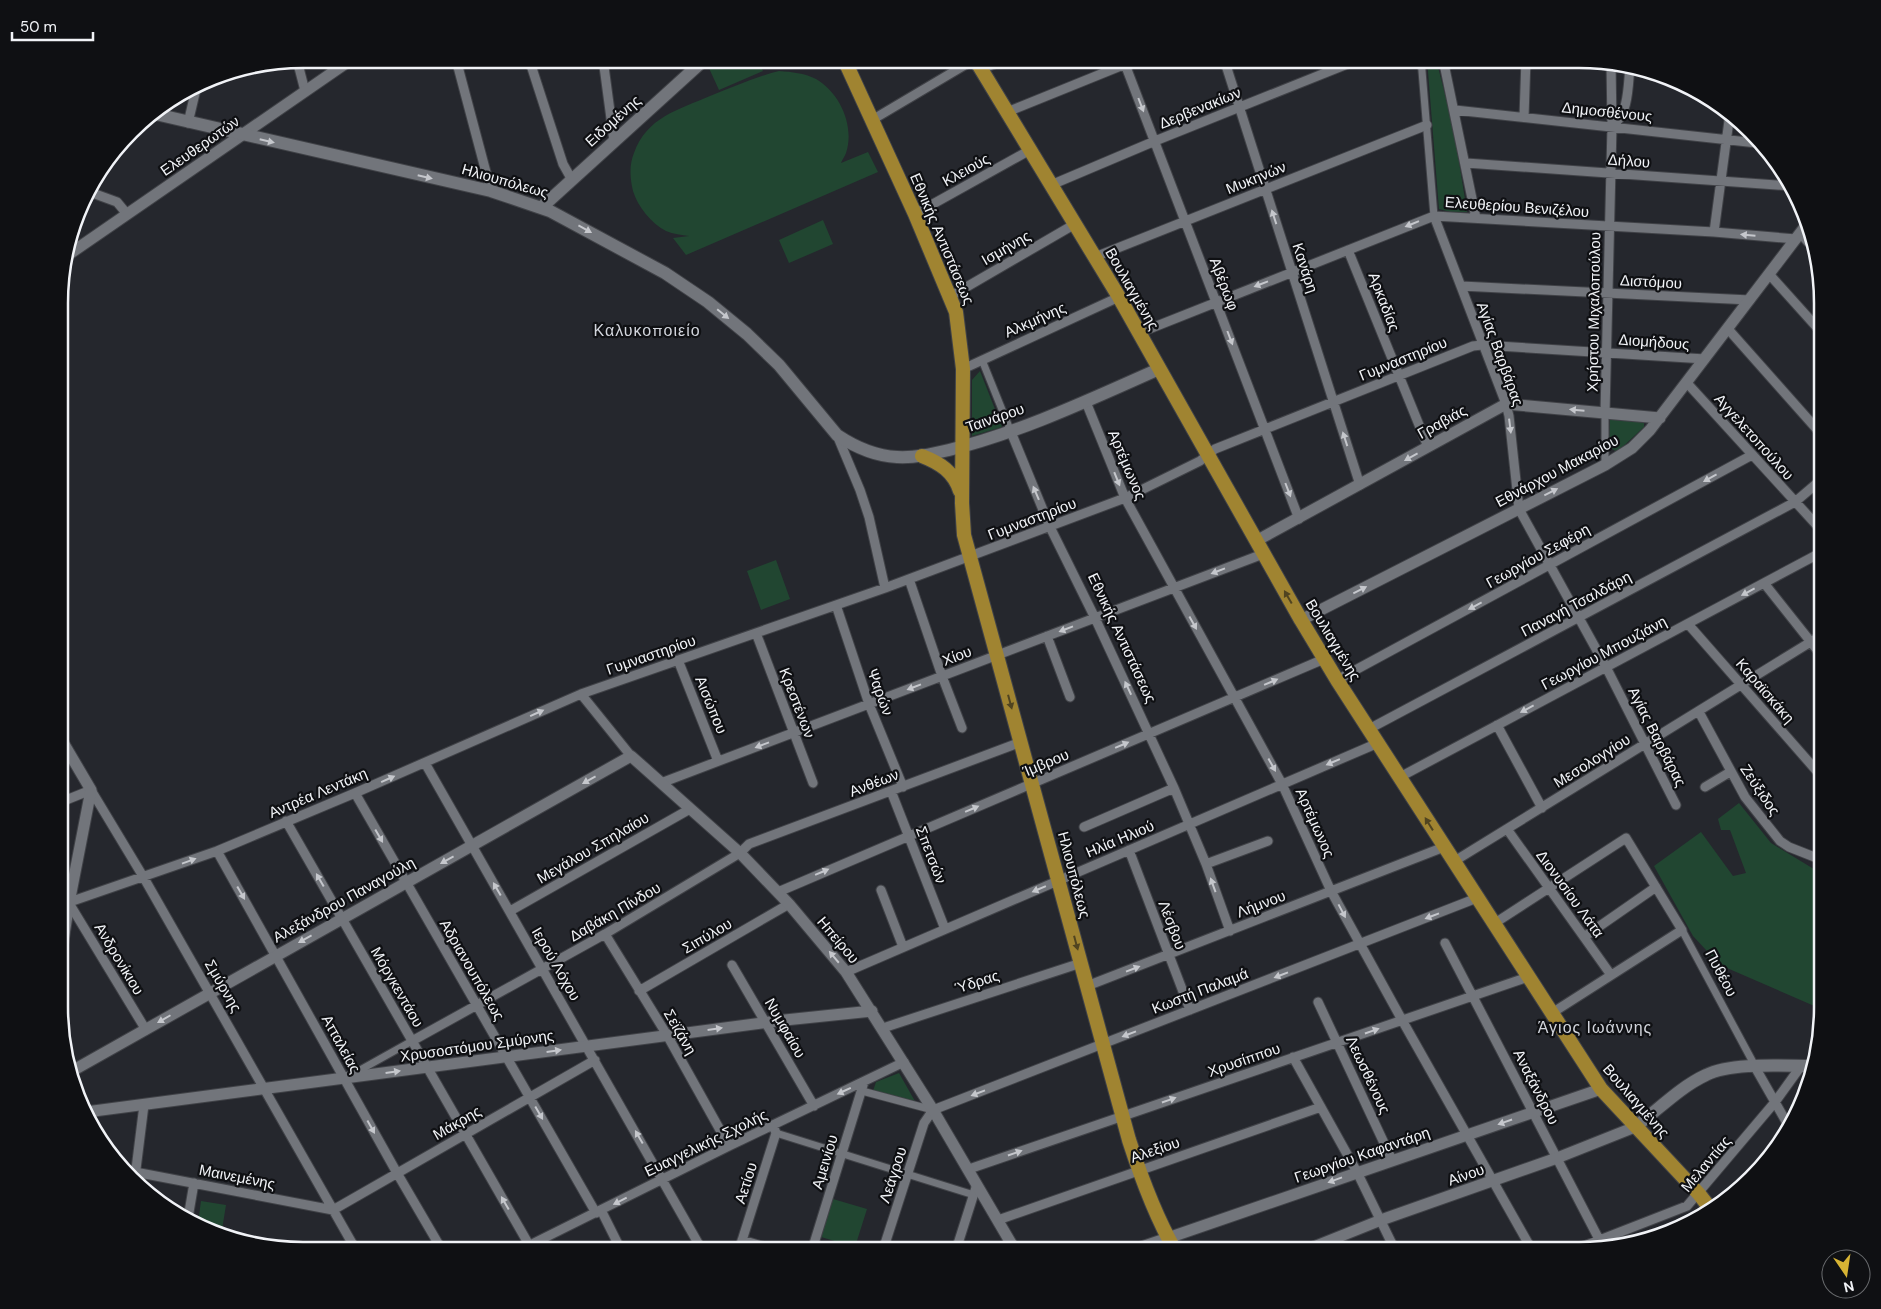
<svg xmlns="http://www.w3.org/2000/svg" width="1881" height="1309" font-family="'DM Sans',sans-serif">
<style>
.green{fill:#214631}
.lines{fill:none;stroke-linecap:round;stroke-linejoin:round}
.pedestrian-casing{stroke:#404247;stroke-width:9}
.minor-casing{stroke:#404247;stroke-width:11}
.tertiary-casing{stroke:#404247;stroke-width:13}
.secondary-casing{stroke:#404247;stroke-width:14}
.primary-casing{stroke:#404247;stroke-width:16}
.pedestrian{stroke:#72757b;stroke-width:7}
.minor{stroke:#72757b;stroke-width:9}
.tertiary{stroke:#72757b;stroke-width:11}
.secondary{stroke:#72757b;stroke-width:12}
.primary{stroke:#a08431;stroke-width:14}
.oneway{fill:#c5c7cc}
.oneway2{fill:#504420}
.labels{text-anchor:middle;dominant-baseline:central;stroke-width:4.5;stroke-linejoin:round;paint-order:stroke}
.street-label{font-size:15px;fill:#f1f3f7;stroke:#0f1013}
.neighbourhood-label{font-size:16px;letter-spacing:1px;fill:#d2d5dc;stroke:#0f1013}
.rim{fill:none;stroke:#f1f3f7;stroke-width:2.5}
</style>
<rect width="100%" height="100%" fill="#25272d"/>
<path class="green" d="M724,59H757L763,71L719,90L708,66Z
M1427,59H1436L1454,130L1467,212L1454,213L1439,209Z
M779,71C792,72 804,73 816,79C840,93 855,126 846,153C845,156 842,160 841,163L868,152L878,172L686,255L673,238L689,236C682,235 673,234 666,231C651,223 638,207 633,191C630,178 629,165 634,153C647,117 678,110 710,96C733,87 755,77 779,71Z
M823,220L833,244L789,263L779,240Z
M980,371L1002,427L972,436V380Z
M1610,419L1641,422L1644,423V427L1617,452L1609,447Z
M776,560L790,599L761,610L747,571Z
M1739,803L1771,843L1822,874V1004L1812,1005L1720,965L1693,936L1654,866L1701,832L1733,876L1746,873L1730,830H1721L1718,819Z
M899,1073L916,1103L873,1091L876,1082Z
M833,1199L867,1209L855,1247L821,1237Z
M201,1201L226,1205L221,1236L198,1223Z"/>
<g class="lines">
<g class="pedestrian-casing">
<path id="pedestrian" d="M1421,59L1434,216
M1611,67L1629,70
M982,360L1011,432
M1605,413V465
M1682,930L1755,1066
M353,1074L412,1041
M862,1091L933,1110
M776,1133L974,1195"/>
</g>
<g class="minor-casing">
<path id="minor" d="M476,59L457,63L491,191
M529,59L563,164L572,180
M603,59L614,141
M1123,59L1299,519
M1224,59L1360,485
M1443,59L1476,218
M297,60L305,91
M981,69L1007,59
M1629,70L1662,74
M1455,110L1757,143
M1007,112L1138,59
M1524,117L1526,59
M872,120L975,59
M188,123L197,85
M1612,126C1629,115 1628,85 1630,66
M1466,163L1791,186
M1051,185L1155,141L1360,59
M87,191L117,202L127,214
M915,214L1030,150
M1434,216L1506,404L1509,416L1519,509L1606,667L1676,805
M1714,232L1730,113
M1800,233L1808,242
M1348,250L1428,447
M1095,257L1427,125
M1769,274L1822,333
M1461,286L1750,300
M951,296L1075,224
M1728,329L1822,435
M1139,333L1434,216L1714,232L1796,239
M963,369L1119,297
M1687,383L1822,531
M1086,402L1125,498L1282,784L1331,891L1402,1020L1532,1250
M1605,413L1612,126L1611,63
M1011,432L1050,527L1095,618L1174,788L1206,864L1230,931
M837,435L860,490L869,517L885,588
M909,579L942,676L962,728
M1764,583L1822,656
M836,605L869,704L903,787
M1688,624L1822,777
M756,633L813,783
M1047,636L1070,697
M678,660L718,761
M1337,680L1752,455
M581,694L631,756
M1699,712L1745,797L1780,841L1789,847L1822,860
M1497,725L1542,808
M1369,729L1795,502L1822,479
M425,763L702,1250
M1400,777L1822,552
M661,783L1263,554
M1705,787L1730,772
M891,791L945,929
M355,793L596,1213
M61,802L91,790L144,878L356,1250
M286,821L532,1250
M1084,827L1174,788
M1507,829L1611,975
M1129,850L1190,1010
M217,851L397,1173L442,1250
M1453,862L1822,635
M1206,864L1268,841
M881,890L903,947
M778,892L1324,659
M69,903L146,1030
M61,905L217,851L355,793L581,694L885,588L1125,498L1200,461L1215,449L1473,346L1482,345L1705,359
M510,911L690,809
M1495,923L1626,838L1682,930L1552,1013
M605,934L667,1035L729,1146
M1584,937L1656,887
M1445,943L1602,1245
M732,965L814,1106
M846,972L1378,743
M1087,986L1444,847
M639,991L789,904
M1318,1002L1392,1160
M883,1028L1081,963
M412,1041L605,934L740,853L749,844L1021,742
M1293,1057L1357,1172L1395,1250
M1755,1067L1788,1125
M969,1169L1528,977
M135,1172L333,1210L595,1060
M135,1177L144,1105
M601,1210L621,1250
M188,1218L194,1183
M998,1220L1321,1107
M742,1240L775,1250
M520,1250L729,1146L904,1062
M739,1250L776,1133L773,1125
M812,1250L864,1082
M883,1250L924,1123L933,1110L1477,898
M956,1250L977,1184
M1574,1250L1687,1206L1775,1102L1801,1066"/>
</g>
<g class="tertiary-casing">
<path id="tertiary" d="M65,257L352,59
M1256,541L1506,404L1660,418
M1301,620L1605,465L1632,448L1650,430L1804,228
M61,739L91,790L69,903L61,954
M72,1071L631,756L740,853L789,904L846,972L933,1110L1015,1250
M86,1112L785,1020L872,1011
M1133,1250L1601,1089
M1306,1250L1381,1220L1557,1158L1635,1127"/>
</g>
<g class="secondary-casing">
<path id="secondary" d="M151,113L491,191L550,211L665,273L708,302L747,334L779,365L837,435C855,447 875,456 897,457C915,458 932,454 949,450C1022,432 1091,399 1159,369
M542,207L705,59
M1635,1127C1658,1110 1680,1087 1706,1075C1732,1062 1784,1066 1813,1066"/>
</g>
<g class="primary-casing">
<path id="primary" d="M844,59L915,214L956,312L963,369L962,503L964,535L1129,1140C1141,1177 1155,1216 1175,1250
M975,59L1119,297L1301,620L1337,680L1601,1089L1699,1194L1709,1207
M922,456C940,463 954,472 960,491"/>
</g>
<use href="#pedestrian" class="pedestrian"/>
<use href="#minor" class="minor"/>
<use href="#tertiary" class="tertiary"/>
<use href="#secondary" class="secondary"/>
<use href="#primary" class="primary"/>
</g>
<defs><path id="oneway-solid" d="M-6-.8H1V-3.2L6.5 0L1 3.2V.8H-6Z" transform="scale(1.25)"/></defs>
<g class="oneway">
<use href="#oneway-solid" transform="translate(1141 105) rotate(69)"/>
<use href="#oneway-solid" transform="translate(267 141) rotate(13)"/>
<use href="#oneway-solid" transform="translate(425 177) rotate(13)"/>
<use href="#oneway-solid" transform="translate(1274 217) rotate(-108)"/>
<use href="#oneway-solid" transform="translate(1412 224) rotate(158)"/>
<use href="#oneway-solid" transform="translate(585 229) rotate(29)"/>
<use href="#oneway-solid" transform="translate(1748 235) rotate(-175)"/>
<use href="#oneway-solid" transform="translate(1261 284) rotate(159)"/>
<use href="#oneway-solid" transform="translate(723 314) rotate(39)"/>
<use href="#oneway-solid" transform="translate(1230 338) rotate(69)"/>
<use href="#oneway-solid" transform="translate(1577 410) rotate(-175)"/>
<use href="#oneway-solid" transform="translate(1510 426) rotate(83)"/>
<use href="#oneway-solid" transform="translate(1345 439) rotate(-108)"/>
<use href="#oneway-solid" transform="translate(1411 457) rotate(151)"/>
<use href="#oneway-solid" transform="translate(1710 478) rotate(151)"/>
<use href="#oneway-solid" transform="translate(1117 479) rotate(68)"/>
<use href="#oneway-solid" transform="translate(1288 490) rotate(69)"/>
<use href="#oneway-solid" transform="translate(1551 492) rotate(-27)"/>
<use href="#oneway-solid" transform="translate(1036 493) rotate(-113)"/>
<use href="#oneway-solid" transform="translate(1218 571) rotate(159)"/>
<use href="#oneway-solid" transform="translate(1360 590) rotate(-27)"/>
<use href="#oneway-solid" transform="translate(1748 592) rotate(152)"/>
<use href="#oneway-solid" transform="translate(1475 606) rotate(152)"/>
<use href="#oneway-solid" transform="translate(1193 623) rotate(61)"/>
<use href="#oneway-solid" transform="translate(1066 629) rotate(159)"/>
<use href="#oneway-solid" transform="translate(1271 682) rotate(-23)"/>
<use href="#oneway-solid" transform="translate(914 687) rotate(159)"/>
<use href="#oneway-solid" transform="translate(1128 688) rotate(-115)"/>
<use href="#oneway-solid" transform="translate(1527 709) rotate(152)"/>
<use href="#oneway-solid" transform="translate(537 713) rotate(-24)"/>
<use href="#oneway-solid" transform="translate(762 745) rotate(159)"/>
<use href="#oneway-solid" transform="translate(1122 745) rotate(-23)"/>
<use href="#oneway-solid" transform="translate(1333 762) rotate(157)"/>
<use href="#oneway-solid" transform="translate(1272 765) rotate(61)"/>
<use href="#oneway-solid" transform="translate(388 779) rotate(-24)"/>
<use href="#oneway-solid" transform="translate(589 780) rotate(151)"/>
<use href="#oneway-solid" transform="translate(972 809) rotate(-23)"/>
<use href="#oneway-solid" transform="translate(379 836) rotate(60)"/>
<use href="#oneway-solid" transform="translate(447 860) rotate(151)"/>
<use href="#oneway-solid" transform="translate(189 861) rotate(-20)"/>
<use href="#oneway-solid" transform="translate(822 872) rotate(-23)"/>
<use href="#oneway-solid" transform="translate(320 880) rotate(-120)"/>
<use href="#oneway-solid" transform="translate(1213 885) rotate(-110)"/>
<use href="#oneway-solid" transform="translate(497 889) rotate(-120)"/>
<use href="#oneway-solid" transform="translate(1039 889) rotate(157)"/>
<use href="#oneway-solid" transform="translate(241 893) rotate(60)"/>
<use href="#oneway-solid" transform="translate(1342 911) rotate(62)"/>
<use href="#oneway-solid" transform="translate(1432 916) rotate(159)"/>
<use href="#oneway-solid" transform="translate(305 939) rotate(151)"/>
<use href="#oneway-solid" transform="translate(834 957) rotate(-130)"/>
<use href="#oneway-solid" transform="translate(1133 969) rotate(-21)"/>
<use href="#oneway-solid" transform="translate(1281 975) rotate(159)"/>
<use href="#oneway-solid" transform="translate(164 1019) rotate(150)"/>
<use href="#oneway-solid" transform="translate(715 1029) rotate(-8)"/>
<use href="#oneway-solid" transform="translate(1372 1031) rotate(-19)"/>
<use href="#oneway-solid" transform="translate(1129 1034) rotate(159)"/>
<use href="#oneway-solid" transform="translate(554 1051) rotate(-8)"/>
<use href="#oneway-solid" transform="translate(393 1072) rotate(-8)"/>
<use href="#oneway-solid" transform="translate(844 1091) rotate(155)"/>
<use href="#oneway-solid" transform="translate(978 1093) rotate(159)"/>
<use href="#oneway-solid" transform="translate(1169 1100) rotate(-19)"/>
<use href="#oneway-solid" transform="translate(539 1113) rotate(60)"/>
<use href="#oneway-solid" transform="translate(1505 1122) rotate(161)"/>
<use href="#oneway-solid" transform="translate(371 1127) rotate(61)"/>
<use href="#oneway-solid" transform="translate(639 1137) rotate(-120)"/>
<use href="#oneway-solid" transform="translate(1015 1153) rotate(-19)"/>
<use href="#oneway-solid" transform="translate(1335 1180) rotate(160)"/>
<use href="#oneway-solid" transform="translate(620 1201) rotate(153)"/>
<use href="#oneway-solid" transform="translate(505 1203) rotate(-120)"/>
</g>
<g class="oneway2">
<use href="#oneway-solid" transform="translate(1288 597) rotate(-120)"/>
<use href="#oneway-solid" transform="translate(1010 702) rotate(75)"/>
<use href="#oneway-solid" transform="translate(1429 824) rotate(-122)"/>
<use href="#oneway-solid" transform="translate(1076 943) rotate(75)"/>
</g>
<g class="labels">
<g class="street-label">
<text transform="translate(1200 108) rotate(-22)">Δερβενακίων</text>
<text transform="translate(1607 112) rotate(6)">Δημοσθένους</text>
<text transform="translate(613 121) rotate(-42)">Ειδομένης</text>
<text transform="translate(200 146) rotate(-35)">Ελευθερωτών</text>
<text transform="translate(1629 161) rotate(4)">Δήλου</text>
<text transform="translate(966 170) rotate(-29)">Κλειούς</text>
<text transform="translate(1256 178) rotate(-22)">Μυκηνών</text>
<text transform="translate(505 181) rotate(16)">Ηλιουπόλεως</text>
<text transform="translate(1517 207) rotate(4)">Ελευθερίου Βενιζέλου</text>
<text transform="translate(942 239) rotate(67)">Εθνικής Αντιστάσεως</text>
<text transform="translate(1006 248) rotate(-30)">Ισμήνης</text>
<text transform="translate(1305 268) rotate(72)">Κανάρη</text>
<text transform="translate(1651 282) rotate(3)">Διστόμου</text>
<text transform="translate(1224 284) rotate(69)">Αβέρωφ</text>
<text transform="translate(1132 289) rotate(60)">Βουλιαγμένης</text>
<text transform="translate(1384 302) rotate(69)">Αρκαδίας</text>
<text transform="translate(1594 312) rotate(-89)">Χρήστου Μιχαλοπούλου</text>
<text transform="translate(1035 320) rotate(-24)">Αλκμήνης</text>
<text transform="translate(1654 342) rotate(4)">Διομήδους</text>
<text transform="translate(1500 354) rotate(70)">Αγίας Βαρβάρας</text>
<text transform="translate(1403 359) rotate(-22)">Γυμναστηρίου</text>
<text transform="translate(995 418) rotate(-19)">Ταινάρου</text>
<text transform="translate(1442 422) rotate(-29)">Γραβιάς</text>
<text transform="translate(1754 437) rotate(48)">Αγγελετοπούλου</text>
<text transform="translate(1127 465) rotate(67)">Αρτέμωνος</text>
<text transform="translate(1557 471) rotate(-28)">Εθνάρχου Μακαρίου</text>
<text transform="translate(1032 519) rotate(-21)">Γυμναστηρίου</text>
<text transform="translate(1538 556) rotate(-29)">Γεωργίου Σεφέρη</text>
<text transform="translate(1576 604) rotate(-28)">Παναγή Τσαλδάρη</text>
<text transform="translate(1122 638) rotate(65)">Εθνικής Αντιστάσεως</text>
<text transform="translate(1333 640) rotate(59)">Βουλιαγμένης</text>
<text transform="translate(1604 653) rotate(-28)">Γεωργίου Μπουζιάνη</text>
<text transform="translate(651 655) rotate(-19)">Γυμναστηρίου</text>
<text transform="translate(957 656) rotate(-21)">Χίου</text>
<text transform="translate(1765 691) rotate(49)">Καραϊσκάκη</text>
<text transform="translate(880 692) rotate(70)">Ψαρών</text>
<text transform="translate(797 703) rotate(69)">Κρεστένων</text>
<text transform="translate(711 705) rotate(68)">Αισώπου</text>
<text transform="translate(1657 737) rotate(63)">Αγίας Βαρβάρας</text>
<text transform="translate(1592 761) rotate(-32)">Μεσολογγίου</text>
<text transform="translate(1046 763) rotate(-23)">Ίμβρου</text>
<text transform="translate(874 783) rotate(-21)">Ανθέων</text>
<text transform="translate(1760 790) rotate(56)">Ζεύξιδος</text>
<text transform="translate(318 793) rotate(-23)">Αντρέα Λεντάκη</text>
<text transform="translate(1315 823) rotate(66)">Αρτέμωνος</text>
<text transform="translate(1120 839) rotate(-23)">Ηλία Ηλιού</text>
<text transform="translate(593 848) rotate(-30)">Μεγάλου Σπηλαίου</text>
<text transform="translate(931 855) rotate(69)">Σπετσών</text>
<text transform="translate(1074 875) rotate(75)">Ηλιουπόλεως</text>
<text transform="translate(1570 894) rotate(54)">Διονυσίου Λάτα</text>
<text transform="translate(344 900) rotate(-29)">Αλεξάνδρου Παναγούλη</text>
<text transform="translate(1261 904) rotate(-21)">Λήμνου</text>
<text transform="translate(615 912) rotate(-30)">Δαβάκη Πίνδου</text>
<text transform="translate(1172 925) rotate(69)">Λέσβου</text>
<text transform="translate(707 936) rotate(-30)">Σιπύλου</text>
<text transform="translate(838 940) rotate(50)">Ηπείρου</text>
<text transform="translate(119 959) rotate(59)">Ανδρονίκιου</text>
<text transform="translate(556 964) rotate(60)">Ιερού Λόχου</text>
<text transform="translate(472 970) rotate(60)">Αδριανουπόλεως</text>
<text transform="translate(1721 973) rotate(62)">Πυθέου</text>
<text transform="translate(977 982) rotate(-18)">Ύδρας</text>
<text transform="translate(223 986) rotate(60)">Σμύρνης</text>
<text transform="translate(397 987) rotate(60)">Μόργκεντάου</text>
<text transform="translate(1200 991) rotate(-21)">Κωστή Παλαμά</text>
<text transform="translate(785 1028) rotate(60)">Νυμφαίου</text>
<text transform="translate(680 1032) rotate(60)">Σεϊζάνη</text>
<text transform="translate(341 1044) rotate(61)">Ατταλείας</text>
<text transform="translate(477 1046) rotate(-8)">Χρυσοστόμου Σμύρνης</text>
<text transform="translate(1244 1060) rotate(-19)">Χρυσίππου</text>
<text transform="translate(1368 1075) rotate(65)">Λεωσθένους</text>
<text transform="translate(1536 1087) rotate(63)">Αναξάνδρου</text>
<text transform="translate(1636 1101) rotate(49)">Βουλιαγμένης</text>
<text transform="translate(457 1123) rotate(-30)">Μάκρης</text>
<text transform="translate(706 1143) rotate(-26)">Ευαγγελικής Σχολής</text>
<text transform="translate(1155 1150) rotate(-19)">Αλεξίου</text>
<text transform="translate(1362 1155) rotate(-19)">Γεωργίου Καφαντάρη</text>
<text transform="translate(825 1162) rotate(-73)">Αμεινίου</text>
<text transform="translate(1706 1164) rotate(-50)">Μελαντίας</text>
<text transform="translate(893 1175) rotate(-72)">Λεάγρου</text>
<text transform="translate(1466 1175) rotate(-19)">Αίνου</text>
<text transform="translate(237 1177) rotate(11)">Μαινεμένης</text>
<text transform="translate(746 1183) rotate(-72)">Αετίου</text>
</g>
<g class="neighbourhood-label">
<text x="647" y="330">Καλυκοποιείο</text>
<text x="1595" y="1027">Άγιος Ιωάννης</text>
</g>
</g>
<path d="M0 0H1881V1309H0ZM303 68H1579A235 235 0 0 1 1814 303V1007A235 235 0 0 1 1579 1242H303A235 235 0 0 1 68 1007V303A235 235 0 0 1 303 68Z" fill="#0f1013" fill-rule="evenodd"/>
<path class="rim" d="M303 68H1579A235 235 0 0 1 1814 303V1007A235 235 0 0 1 1579 1242H303A235 235 0 0 1 68 1007V303A235 235 0 0 1 303 68Z"/>
<g transform="translate(1846 1274) rotate(167)"><circle r="24" fill="#0f1013" stroke="#696b6e"/>
<path d="M0-4L9 19L0 12L-9 19Z" fill="#d7b434"/>
<text y="-8" font-size="14" font-weight="bold" text-anchor="middle" fill="#f1f3f7">N</text>
</g>
<path d="M12 32v8h81v-8" fill="none" stroke="#f1f3f7" stroke-width="2.5"/>
<text x="20" y="32" font-size="15" fill="#f1f3f7" stroke="#0f1013" stroke-width="4" paint-order="stroke">50 m</text>
</svg>
